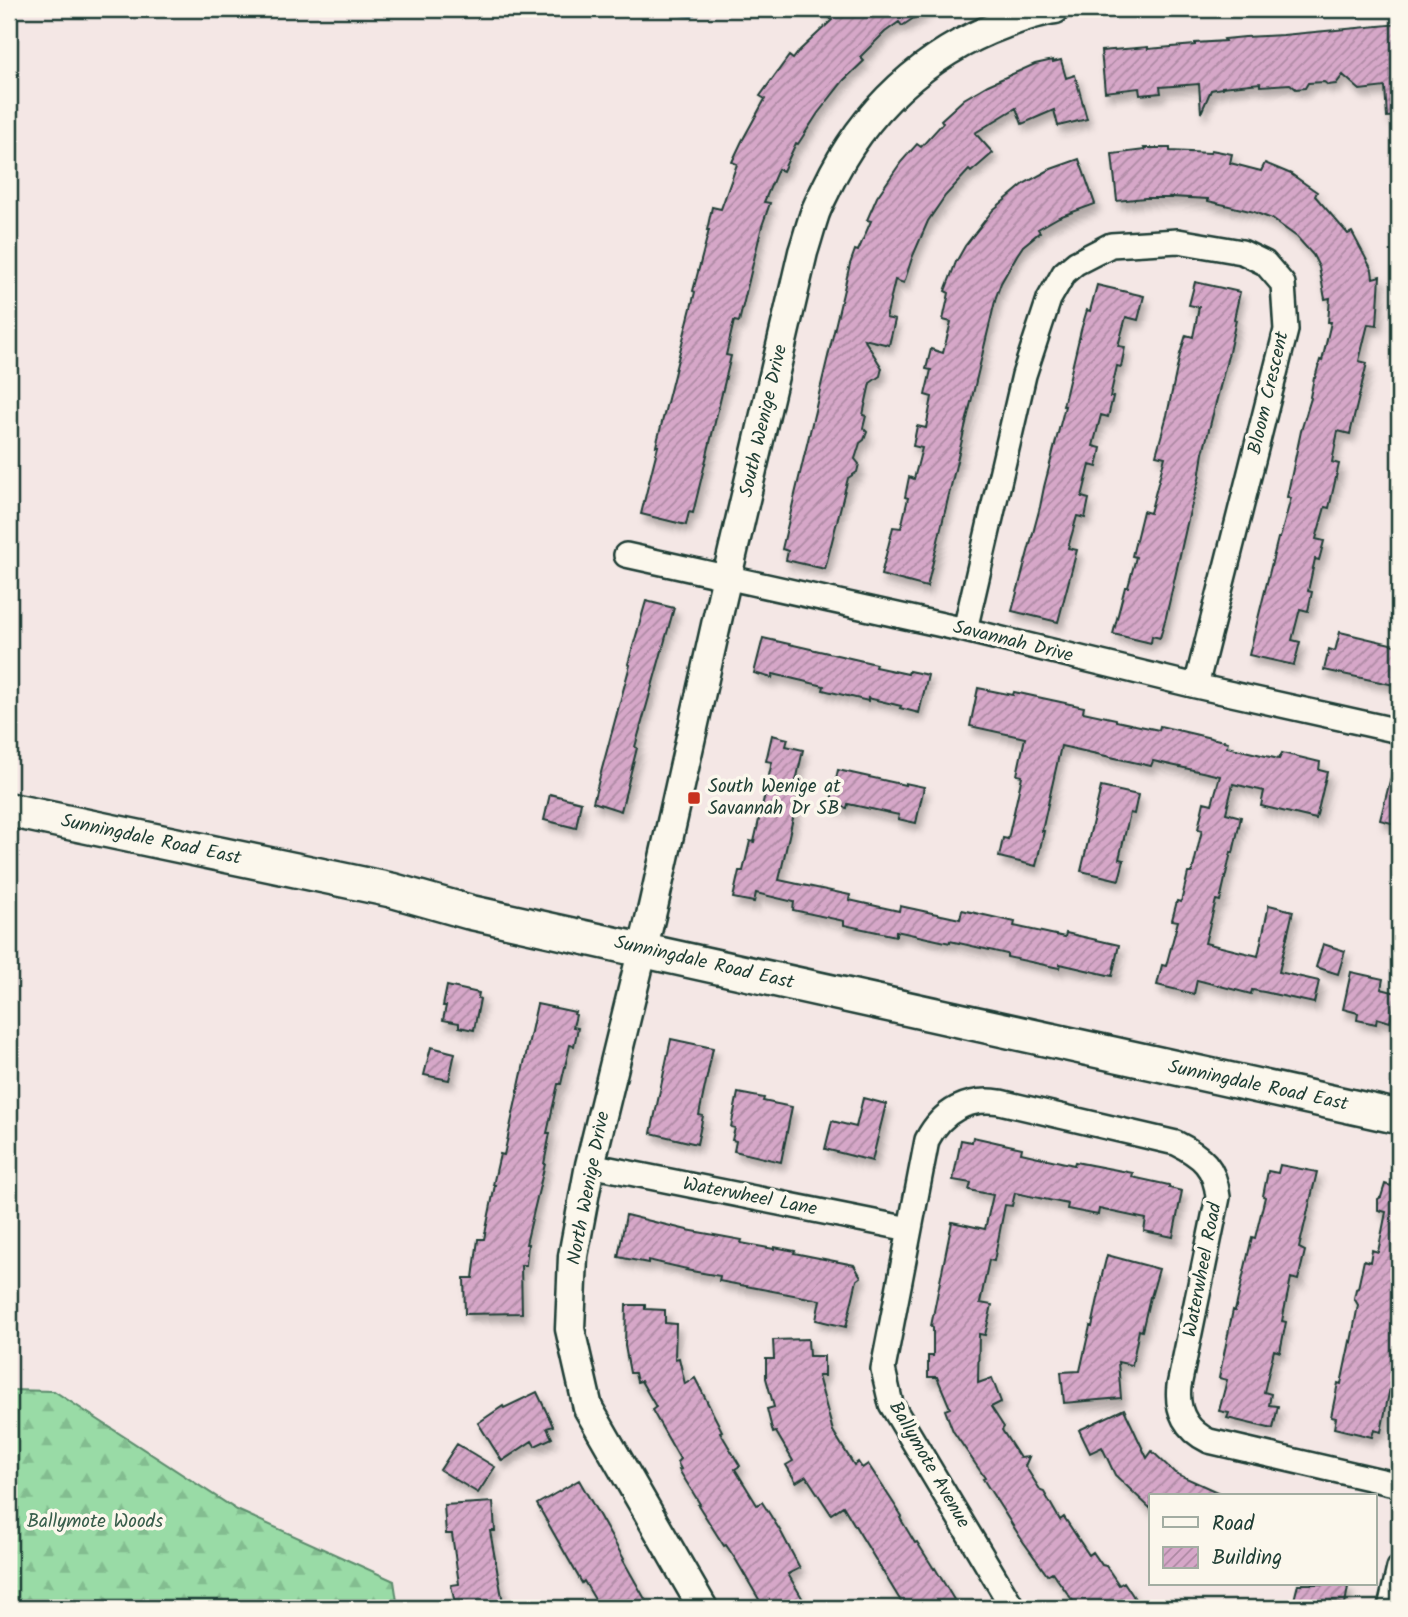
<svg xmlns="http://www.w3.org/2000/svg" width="1408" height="1617" font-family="Kalam,sans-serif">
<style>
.forest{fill:url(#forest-firs);stroke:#5c8c6d;stroke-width:2}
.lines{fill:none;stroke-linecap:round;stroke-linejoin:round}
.stream{stroke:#6a92a9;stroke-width:6}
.building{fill:url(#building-hatch);stroke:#1f3d34;stroke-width:2;filter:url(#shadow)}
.minor-casing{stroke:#1f3d34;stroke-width:28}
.tertiary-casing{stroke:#1f3d34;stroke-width:33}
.secondary-casing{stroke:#1f3d34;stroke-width:38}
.minor{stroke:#fbf7ec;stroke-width:23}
.tertiary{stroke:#fbf7ec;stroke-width:28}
.secondary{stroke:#fbf7ec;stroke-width:33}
.poi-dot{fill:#c8321e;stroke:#fbf7ec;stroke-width:2.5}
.labels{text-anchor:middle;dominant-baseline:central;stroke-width:7;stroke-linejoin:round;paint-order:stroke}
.street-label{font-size:19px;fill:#1f3d34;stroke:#fbf7ec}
.poi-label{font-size:19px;fill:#1f3d34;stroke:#fbf7ec;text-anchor:start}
.park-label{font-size:19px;fill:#375d4b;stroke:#fbf7ec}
</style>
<defs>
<pattern id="forest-firs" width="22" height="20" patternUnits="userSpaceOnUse" patternTransform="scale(1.75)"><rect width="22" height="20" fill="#99dba6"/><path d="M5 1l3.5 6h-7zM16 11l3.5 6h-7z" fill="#83bd90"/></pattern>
<pattern id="building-hatch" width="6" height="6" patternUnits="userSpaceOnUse" patternTransform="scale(1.75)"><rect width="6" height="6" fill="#d6a7c8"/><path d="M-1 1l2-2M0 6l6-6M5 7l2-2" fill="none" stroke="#ad89a3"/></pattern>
<filter id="shadow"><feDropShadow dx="4" dy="7" stdDeviation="3.5" flood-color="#0004"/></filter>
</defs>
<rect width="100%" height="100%" fill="#f4e7e5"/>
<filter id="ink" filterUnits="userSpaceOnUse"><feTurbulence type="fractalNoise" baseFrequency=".0143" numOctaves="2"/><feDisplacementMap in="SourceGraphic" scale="14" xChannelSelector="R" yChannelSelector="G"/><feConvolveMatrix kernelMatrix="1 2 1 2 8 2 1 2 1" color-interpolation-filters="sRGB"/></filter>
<g filter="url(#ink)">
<path class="forest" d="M9,1390L54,1391L237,1510L394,1581L398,1608H9Z"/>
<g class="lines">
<path class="stream" d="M659,9L691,15L697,9"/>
</g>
<path class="building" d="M821,9H927L902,26L899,22L885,32L860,57L864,61L844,80L818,113L798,144L796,143L783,171L778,169L764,202L770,203L762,226L739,322L734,321L726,355L731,356L693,513L689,512L686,525L641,514L658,446H656L695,292L693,291L709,230H707L712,207L721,209L737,164L732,162L742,141L765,99L760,96L789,56L793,59L800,50L832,20Z
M1399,24V116L1387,117L1385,87L1360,90L1343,75L1336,84L1328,85L1324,82L1308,83L1305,88L1296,89L1290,84L1260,86V83L1222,87V88L1211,90L1201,113L1199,84L1160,87L1161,93L1140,95L1139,88L1105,92L1101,51L1148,47V49L1195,45V43L1225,41L1224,39L1245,37L1283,35Z
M1053,60V62L1061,60L1066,78L1075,75L1087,119L1058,126L1054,110L1022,124L1016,108L975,133L993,153L971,172L969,170L945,196L928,221L912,258L904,283L895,280L886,318L895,320L889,345L864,339L882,368L880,376L870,383L863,415L866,416L863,428L867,432L864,440L860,443L855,459L859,464L857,472L848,478L825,569L786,560L788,551L782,549L850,264L855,250L858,251L871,221L867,220L877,197L901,162L917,144L921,147L943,123L941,120L964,99L988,85L1035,64Z
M1144,148H1170V151L1210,153L1211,150L1232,154L1230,163L1261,171L1265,163L1291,174L1317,192L1315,196L1348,234L1352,232L1372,270L1373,278L1380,276L1377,325L1368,324L1359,361L1367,363L1350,434L1338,431L1332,462L1339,464L1329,508L1325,507L1316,539L1324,541L1319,560L1315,559L1308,591L1312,592L1308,611L1300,609L1292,640L1300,642L1294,665L1249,655L1278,538H1280L1291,498L1287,497L1301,431L1311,398L1310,397L1314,378H1315L1320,360L1322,361L1331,322H1328L1330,298L1325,299L1319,267L1313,255L1297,237L1272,219L1254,212L1208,201V199L1170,197L1171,198H1145L1117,201L1112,154L1145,150Z
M1079,159L1095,204L1059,217L1038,229L1040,232L1023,246L1017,255L1001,283L996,297L927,587L881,575L893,527L901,528L908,498L905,497L909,477L914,479L922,448L913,446L917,426L926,428L932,397L925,395L931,370L926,369L931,349L943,353L951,322L943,320L949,293L945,291L956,262L965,246L993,210L1025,183L1051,169Z
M1195,282L1240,292L1234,319L1236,320L1229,352L1203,453L1199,479L1189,515L1166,617L1160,638L1152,636L1151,643L1113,634L1125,587H1128L1136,557L1132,556L1143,511L1150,513L1165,457L1156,455L1167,415L1180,354L1186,335L1193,337L1199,307L1189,305Z
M1097,285L1144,296L1138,320L1126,317L1118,346L1125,347L1121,367L1117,366L1110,397H1113L1108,417L1101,415L1093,446L1101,448L1097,467L1090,465L1082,497L1089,499L1085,518L1077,516L1068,548L1077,550L1058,622L1012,611L1040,507L1044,487L1065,406H1063L1081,330L1087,310L1090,311Z
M646,601L674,608L635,747L637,748L621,811L593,802L630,665L628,664Z
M1340,632L1399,646V686L1324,670L1329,649L1335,651Z
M763,638L876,664L875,667L908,674L909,671L928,675L919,713L900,708L901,706L868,698V701L823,690L824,686L773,674L772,678L754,673Z
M978,688L1013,695L1014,692L1084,707L1083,712L1116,719V721L1159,730L1160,726L1228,742L1227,747L1279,759L1282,753L1320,762L1319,770L1327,772L1316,819L1261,806L1264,791L1233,784L1226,813L1241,817L1233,853L1231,852L1220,901L1216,900L1205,943L1258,956L1269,905L1293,911L1279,972L1319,981L1314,1003L1264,992L1252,990L1251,994L1197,980L1194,994L1157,985L1162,965L1166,966L1178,921L1172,920L1177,901L1181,902L1188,873H1192L1202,830L1198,829L1204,802L1212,804L1220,776L1153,761L1151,766L1061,746L1042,831H1044L1036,866L999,857L1003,838L1008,839L1022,776L1017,775L1025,738L970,726Z
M772,735L788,739L786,746L803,750L793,795L798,796L779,880L850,895L849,900L899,911L900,906L960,919L962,910L1015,922L1014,926L1065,937L1066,933L1119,945L1112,976L1060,964L1059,968L1007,957V954L950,941V943L896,931V936L844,925V921L793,910L794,902L756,893L754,902L733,898L739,871H743L750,841L754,842L772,762L766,761Z
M1394,765H1399V825L1380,820Z
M838,770L905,785V783L924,787L916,823L898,819L899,815L848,804L847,808L830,805Z
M1101,787L1138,795L1134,814L1130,813L1119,859L1124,860L1119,880L1081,871Z
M550,794L581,802L576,828L544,820Z
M1323,944L1345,951L1338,974L1316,967Z
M1351,972L1383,979L1381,989L1397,993L1390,1022L1377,1018L1376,1024L1357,1020L1358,1013L1343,1009Z
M447,986L479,993L478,998L480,999L474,1030L459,1027V1023L443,1020L446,1006H443Z
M537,1004L575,1012L574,1014L576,1015L573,1027L578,1028L574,1046L570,1045L561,1084H558L547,1133H550L544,1164H545L526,1244H528L526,1265H521L522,1313L465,1314L464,1278H473L478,1239H484L495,1185H493L500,1154L504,1155Z
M671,1039L713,1048L699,1115L703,1116L697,1144L651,1133Z
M431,1047L455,1053L449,1080L424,1075Z
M738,1093L764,1098L763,1101L792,1107L781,1162L734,1151L736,1141L732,1140L735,1128L731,1127Z
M863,1098L886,1104L872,1161L825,1149L832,1121L856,1127Z
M973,1137L1022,1148L1021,1153L1074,1165L1075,1162L1133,1173L1132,1177L1169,1185V1188L1182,1191L1173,1237L1144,1231L1146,1219L1099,1209L1098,1215L1067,1209L1068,1204L1015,1193L1012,1206L1005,1205L994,1261L989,1260L980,1303L992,1305L985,1335L979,1334L978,1383L992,1378L1001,1402L991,1407L1004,1427L1002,1430L1020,1458L1029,1457L1025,1466L1041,1491L1044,1492L1060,1520L1064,1517L1089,1555L1093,1552L1102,1565L1106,1566L1119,1585L1124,1582L1141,1608H1078L1052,1572L1047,1575L1022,1540L983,1479L985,1478L953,1431L945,1410L950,1408L937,1377H928V1356H933V1327L931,1326L952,1222L985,1229L993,1195L969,1190L971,1183L953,1180L961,1140L972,1142Z
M1280,1165L1317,1172L1299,1248L1305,1251L1298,1280L1291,1278L1282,1321L1286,1322L1280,1352L1274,1350L1264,1392L1271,1394L1269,1405L1278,1406L1273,1429L1227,1418L1229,1413L1219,1411L1227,1380L1219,1378L1233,1310L1235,1311L1252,1237L1255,1238L1265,1197L1263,1196L1268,1171L1278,1173Z
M1392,1182L1399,1183V1344L1381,1432L1374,1430L1372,1437L1334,1428L1336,1418L1331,1417L1338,1383L1341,1384L1350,1341L1351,1342L1358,1305L1354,1298L1356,1289L1358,1288L1364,1260L1370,1262L1372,1250L1378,1252L1386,1212L1378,1210V1199L1381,1197L1385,1184L1391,1186Z
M626,1215L687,1230L742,1240L741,1243L774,1249V1247L795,1251L794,1253L854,1265L861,1277L857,1280L846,1327L816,1320L820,1300L719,1281L720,1276L686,1270L687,1269L648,1260V1263L618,1257Z
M1107,1255L1159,1269L1151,1297H1150L1142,1331L1139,1330L1132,1365L1118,1362L1121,1398L1064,1403L1061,1372L1080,1371L1090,1326L1092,1327L1101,1284L1100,1283Z
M626,1305H645V1309L665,1310V1323L676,1324L675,1359L679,1358L685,1384L695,1378L722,1431L720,1432L740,1466L735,1469L757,1505L762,1502L781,1532L800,1568L788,1574L808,1608H764L736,1560L726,1545L724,1546L698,1505L700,1504L679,1470L681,1469L677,1462L680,1459L652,1410L656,1407L641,1381L637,1382L635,1373H630L625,1346Z
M808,1339L809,1356H824V1376H818L833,1431L854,1465L858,1462L862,1468L868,1464L902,1516L900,1518L915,1543L917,1542L934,1569L935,1568L959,1608H905L843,1506L831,1514L806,1476L796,1482L786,1465L793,1461L776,1432L773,1433L767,1409L774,1407L766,1378V1359H774L773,1340Z
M537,1392L553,1426L547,1428L552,1438L535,1446L532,1441L502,1461L478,1423L503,1406L504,1408Z
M1124,1409L1147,1458L1152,1451L1175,1473L1226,1496H1151V1509L1115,1475L1102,1447L1090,1453L1079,1430Z
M457,1444L495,1467L478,1493L440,1470Z
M579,1480L624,1559L623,1560L650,1608H600L584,1581L582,1583L537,1504Z
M493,1502L495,1531H490L504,1608H456L451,1585L459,1584L452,1534H446L444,1505Z
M1298,1584H1338L1348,1587L1345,1604L1331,1601L1330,1608H1292Z"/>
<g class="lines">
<g class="minor-casing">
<path id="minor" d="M626,555L965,630L1196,686L1399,731
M965,630L1024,375L1049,299L1064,273L1076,263L1111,245L1178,241L1242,252L1265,263L1283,284L1286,330L1196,686
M590,1165L909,1229
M1013,1608L891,1404L883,1369L927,1140C942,1111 968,1097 1000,1102L1176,1143C1202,1156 1215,1167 1218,1197L1179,1386C1176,1411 1186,1430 1209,1441L1399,1485
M1390,1608L1399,1568"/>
</g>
<g class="tertiary-casing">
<path id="tertiary" d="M703,1608L588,1408L570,1329L573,1256L590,1165L653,907L722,598L803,252C807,240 810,228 814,216C817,206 823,196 827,187C863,111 925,53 1004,24C1020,18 1038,11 1055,9"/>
</g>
<g class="secondary-casing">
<path id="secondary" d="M9,810L391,890L469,912L1399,1117"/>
</g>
<use href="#minor" class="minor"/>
<use href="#tertiary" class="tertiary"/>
<use href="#secondary" class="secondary"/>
</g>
</g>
<rect class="poi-dot" x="687" y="791" width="14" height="14" rx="3.5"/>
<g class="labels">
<g class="street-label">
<text transform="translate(1269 393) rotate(-77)">Bloom Crescent</text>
<text transform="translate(764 421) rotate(-77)">South Wenige Drive</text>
<text transform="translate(1013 642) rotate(14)">Savannah Drive</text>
<text transform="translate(151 840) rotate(12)">Sunningdale Road East</text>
<text transform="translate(704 963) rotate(13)">Sunningdale Road East</text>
<text transform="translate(1258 1086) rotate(12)">Sunningdale Road East</text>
<text transform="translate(589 1188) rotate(-79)">North Wenige Drive</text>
<text transform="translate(750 1197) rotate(11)">Waterwheel Lane</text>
<text transform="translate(1203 1270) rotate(-79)">Waterwheel Road</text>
<text transform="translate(929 1465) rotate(60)">Ballymote Avenue</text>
</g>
<g class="poi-label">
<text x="708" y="787">South Wenige at<tspan x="708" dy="22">Savannah Dr SB</tspan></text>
</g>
<g class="park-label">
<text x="95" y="1522">Ballymote Woods</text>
</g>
</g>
<rect width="1408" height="1617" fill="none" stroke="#fbf7ec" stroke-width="35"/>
<rect x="18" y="18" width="1373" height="1582" fill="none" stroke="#1f3d34" stroke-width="2.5" filter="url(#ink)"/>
<rect x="1149" y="1494" width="228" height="91" fill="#fbf7ec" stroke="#a3ada2" stroke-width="2"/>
<rect x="1163" y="1517" width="35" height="10" fill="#fbf7ec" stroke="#a3ada2" stroke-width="2"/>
<text x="1212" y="1530" font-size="21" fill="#1f3d34">Road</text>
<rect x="1163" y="1547" width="35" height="21" fill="url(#building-hatch)" stroke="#a3ada2" stroke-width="2"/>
<text x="1212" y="1564" font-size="21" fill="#1f3d34">Building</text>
</svg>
